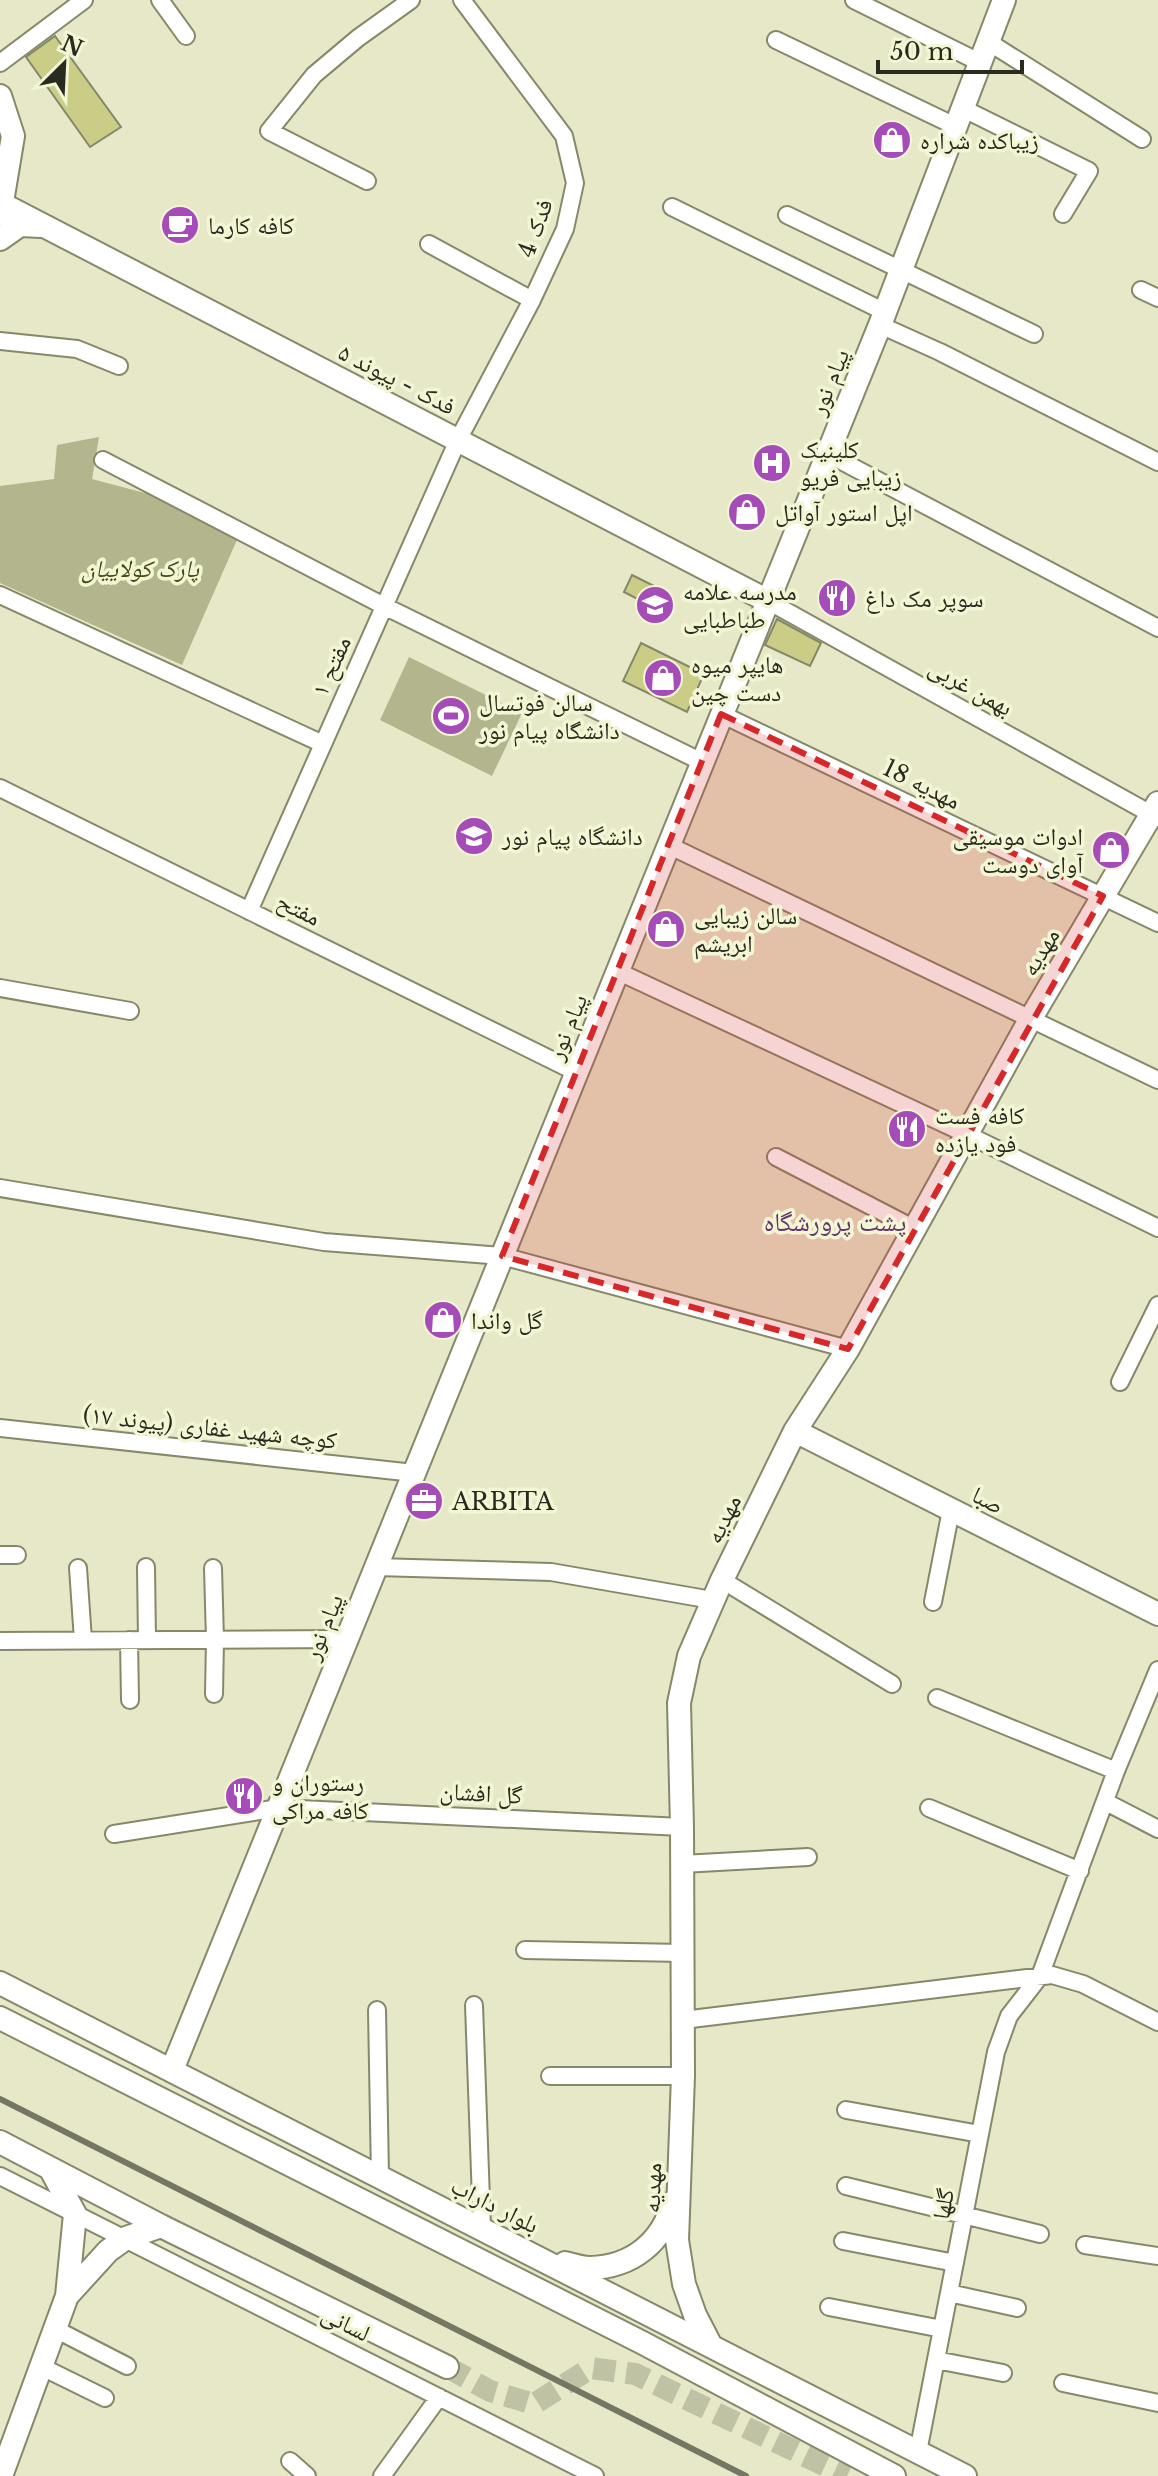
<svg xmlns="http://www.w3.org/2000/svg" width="1158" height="2476" font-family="'Libre Baskerville','Noto Naskh Arabic',serif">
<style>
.green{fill:#b3b58d}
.building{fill:#c9cd86;stroke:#858769;stroke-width:2}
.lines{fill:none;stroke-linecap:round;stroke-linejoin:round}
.secondary-tunnel{stroke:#c0c2a6;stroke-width:22;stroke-dasharray:22 11;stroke-linecap:butt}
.street-casing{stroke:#86886a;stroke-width:20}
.secondary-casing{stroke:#86886a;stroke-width:26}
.street{stroke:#fff;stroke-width:16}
.secondary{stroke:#fff;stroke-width:22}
.rail{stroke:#757763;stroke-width:6}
.marked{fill:#d62828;fill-opacity:0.2;stroke:#d62828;stroke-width:6;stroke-dasharray:16 10;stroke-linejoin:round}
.labels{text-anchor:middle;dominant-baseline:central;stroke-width:7;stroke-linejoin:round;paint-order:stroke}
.poi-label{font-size:24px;fill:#2a2b1f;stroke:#f3f6d5;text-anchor:start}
.street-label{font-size:24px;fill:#2a2b1f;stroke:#f3f6d5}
.park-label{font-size:24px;font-style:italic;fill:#484a14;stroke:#f3f6d5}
.neighbourhood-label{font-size:26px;fill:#62366b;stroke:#f3f6d5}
</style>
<rect width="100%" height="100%" fill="#e6e8c8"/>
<path class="green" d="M99,437L92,479L156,496L240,533L182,665L0,583V486L54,479L57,445Z
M409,657L522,713L492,776L380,720Z"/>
<path class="building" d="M55,36L121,127L90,147L26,57Z
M632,575L656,587L647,604L624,592Z
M777,619L821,643L810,666L765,645Z
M641,643L704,674L687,712L623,681Z"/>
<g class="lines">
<path class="secondary-tunnel" d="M447,2367L490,2391L534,2404L591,2368L635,2374L847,2476"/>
<g class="street-casing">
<path id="street" d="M160,0L186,36
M854,0L979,62
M776,40L955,126
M987,41L1142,139
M0,63L84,0
M962,108L1089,171L1063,214
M367,181L269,131L314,75L358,38L411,0
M672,207L885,312
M787,215L1034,334
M429,244L532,300
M1141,290L1158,298
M880,325L940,352L1158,462
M0,341L77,349L119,366
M828,454L1158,628
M103,460L384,606L702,762
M0,595L323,744
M768,601L1158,818
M721,714L1158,923
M0,788L576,1072
M668,845L1158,1080
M249,911L458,440L532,300L565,229L575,183L564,136L462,0
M617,971L966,1134L1158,1228
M0,988L130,1011
M776,1157L913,1228
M0,1188L324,1242L502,1256L848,1349
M1120,1382L1158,1305
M0,1428L414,1473
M0,1555H17
M146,1567L147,1640
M376,1567L551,1572L712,1600
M78,1568L83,1640
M213,1568L215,1640L214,1694
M722,1580L892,1684
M933,1602L951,1510
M129,1640L130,1700
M0,1641L346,1639
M937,1698L1116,1771
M1106,1802L1158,1829
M929,1808L1080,1871
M114,1834L279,1808L682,1827
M682,1864L808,1857
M525,1950L683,1953
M474,2005L482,2228
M377,2010L380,2176
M683,2020L1052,1975L1083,1984L1158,2022
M550,2076H683
M846,2110L980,2134
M0,2176L595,2476
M846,2186L1040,2234
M843,2241L955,2263
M1085,2245L1158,2256
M949,2293L1017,2308
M829,2307L942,2329
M55,2329L127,2366
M936,2360L1003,2373
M42,2367L105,2398
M1063,2383L1158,2403
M918,2452L996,2052L1009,2016L1040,1976L1116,1771L1158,1670
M290,2461L307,2476
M382,2476L439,2397"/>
</g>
<g class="secondary-casing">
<path id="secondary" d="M0,96L13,136L0,214
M0,203L768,601
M0,239L20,225L41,226
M795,1431L1158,1614
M0,1983L965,2476
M0,2018L641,2342L894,2476
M172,2070L880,325L1004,0
M0,2142L161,2226L447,2367
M565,2263C572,2265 582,2268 590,2268C632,2267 663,2242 673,2202
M67,2296L108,2251L126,2238L161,2226
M711,2346L695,2315L684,2284L677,2240L683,2076L682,1827L679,1703L689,1656L722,1580L795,1431L848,1349L1031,1018L1158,803
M1,2476L67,2296L75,2214L51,2170"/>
</g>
<use href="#street" class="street"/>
<use href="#secondary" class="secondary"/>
<path class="rail" d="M0,2099L746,2476"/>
</g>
<path class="marked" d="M721,714L1103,896L848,1349L502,1256Z"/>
<defs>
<g id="shop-disc" transform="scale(2)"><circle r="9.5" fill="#a64cb8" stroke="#f3f6d5"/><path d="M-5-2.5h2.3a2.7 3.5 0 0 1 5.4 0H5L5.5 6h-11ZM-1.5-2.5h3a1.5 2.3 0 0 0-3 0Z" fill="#fff"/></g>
<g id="cafe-disc" transform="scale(2)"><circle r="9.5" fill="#a64cb8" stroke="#f3f6d5"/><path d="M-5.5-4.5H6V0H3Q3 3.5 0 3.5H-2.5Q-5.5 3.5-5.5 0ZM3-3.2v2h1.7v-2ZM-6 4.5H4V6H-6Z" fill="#fff"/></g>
<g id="hospital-disc" transform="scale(2)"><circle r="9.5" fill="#a64cb8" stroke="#f3f6d5"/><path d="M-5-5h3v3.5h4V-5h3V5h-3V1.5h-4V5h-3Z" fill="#fff"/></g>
<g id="restaurant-disc" transform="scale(2)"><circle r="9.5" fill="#a64cb8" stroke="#f3f6d5"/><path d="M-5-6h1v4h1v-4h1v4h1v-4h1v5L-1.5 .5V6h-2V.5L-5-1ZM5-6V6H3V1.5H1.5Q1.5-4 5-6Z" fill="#fff"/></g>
<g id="school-disc" transform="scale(2)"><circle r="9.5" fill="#a64cb8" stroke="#f3f6d5"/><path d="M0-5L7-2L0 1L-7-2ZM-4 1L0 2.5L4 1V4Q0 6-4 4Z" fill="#fff"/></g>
<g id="stadium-disc" transform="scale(2)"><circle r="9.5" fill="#a64cb8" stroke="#f3f6d5"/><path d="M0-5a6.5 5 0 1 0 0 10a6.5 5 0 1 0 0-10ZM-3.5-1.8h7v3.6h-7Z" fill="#fff"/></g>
<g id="university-disc" transform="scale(2)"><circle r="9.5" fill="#a64cb8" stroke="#f3f6d5"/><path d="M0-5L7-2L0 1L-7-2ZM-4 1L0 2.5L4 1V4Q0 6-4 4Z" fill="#fff"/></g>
<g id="office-disc" transform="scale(2)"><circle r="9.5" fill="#a64cb8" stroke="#f3f6d5"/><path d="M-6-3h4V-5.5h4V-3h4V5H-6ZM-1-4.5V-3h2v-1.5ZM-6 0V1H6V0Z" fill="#fff"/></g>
</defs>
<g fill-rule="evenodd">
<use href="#shop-disc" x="892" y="140"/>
<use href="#cafe-disc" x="180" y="225"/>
<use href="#hospital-disc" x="772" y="463"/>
<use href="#shop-disc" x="747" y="512"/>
<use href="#restaurant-disc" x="837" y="598"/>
<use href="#school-disc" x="655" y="605"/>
<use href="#shop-disc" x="663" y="678"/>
<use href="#stadium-disc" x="451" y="716"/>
<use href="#university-disc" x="474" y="836"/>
<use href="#shop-disc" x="1111" y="850"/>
<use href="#shop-disc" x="666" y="929"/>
<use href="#restaurant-disc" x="907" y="1129"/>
<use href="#shop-disc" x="443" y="1320"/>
<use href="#office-disc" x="424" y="1501"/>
<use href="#restaurant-disc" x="244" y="1796"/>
</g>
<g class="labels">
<g class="poi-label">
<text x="920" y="140">زیباکده شراره</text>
<text x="208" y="225">کافه کارما</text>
<text x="800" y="449">کلینیک<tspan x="800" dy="28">زیبایی فریو</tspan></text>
<text x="775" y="512">اپل استور آواتل</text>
<text x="683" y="591">مدرسه علامه<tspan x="683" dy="28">طباطبایی</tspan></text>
<text x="865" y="598">سوپر مک داغ</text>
<text x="691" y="664">هایپر میوه<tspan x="691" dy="28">دست چین</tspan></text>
<text x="479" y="702">سالن فوتسال<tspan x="479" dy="28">دانشگاه پیام نور</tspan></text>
<text x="502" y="836">دانشگاه پیام نور</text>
<text x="1083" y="836" text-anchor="end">ادوات موسیقی<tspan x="1083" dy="28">آوای دوست</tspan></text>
<text x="694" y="915">سالن زیبایی<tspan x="694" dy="28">ابریشم</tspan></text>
<text x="935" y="1115">کافه فست<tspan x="935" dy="28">فود یازده</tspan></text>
<text x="471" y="1320">گل واندا</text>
<text x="452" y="1501">ARBITA</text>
<text x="272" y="1782">رستوران و<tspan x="272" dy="28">کافه مراکی</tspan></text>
</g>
<g class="street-label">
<text transform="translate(535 228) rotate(-70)">فدک 4</text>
<text transform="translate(397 379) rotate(27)">فدک - پیوند ۵</text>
<text transform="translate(829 382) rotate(-68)">پیام نور</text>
<text transform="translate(331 666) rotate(-66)">مفتح ۱</text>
<text transform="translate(971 687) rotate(29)">بهمن غربی</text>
<text transform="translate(922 784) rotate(26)">مهدیه 18</text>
<text transform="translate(299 909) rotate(26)">مفتح</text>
<text transform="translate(1040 952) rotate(-59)">مهدیه</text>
<text transform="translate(567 1027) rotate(-68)">پیام نور</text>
<text transform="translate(210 1427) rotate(6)">کوچه شهید غفاری (پیوند ۱۷)</text>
<text transform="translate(988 1500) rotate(27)">صبا</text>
<text transform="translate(723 1519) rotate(-64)">مهدیه</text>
<text transform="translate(323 1627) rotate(-68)">پیام نور</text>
<text transform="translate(481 1793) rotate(3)">گل افشان</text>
<text transform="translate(652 2188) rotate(-88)">مهدیه</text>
<text transform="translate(943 2204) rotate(-79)">گلها</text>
<text transform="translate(495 2205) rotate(27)">بلوار داراب</text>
<text transform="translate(346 2323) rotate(27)">لسانی</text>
</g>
<g class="park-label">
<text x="140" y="568">پارک کولاییان</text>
</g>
<g class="neighbourhood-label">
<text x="835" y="1222">پشت پرورشگاه</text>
</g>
</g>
<g transform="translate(64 64) rotate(24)" stroke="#f3f6d5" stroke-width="6" paint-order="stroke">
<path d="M0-6L14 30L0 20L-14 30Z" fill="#2a2b1f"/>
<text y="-12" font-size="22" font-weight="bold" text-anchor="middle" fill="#2a2b1f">N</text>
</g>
<path d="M878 60v12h144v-12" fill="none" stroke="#2a2b1f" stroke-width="4"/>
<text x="890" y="60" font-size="24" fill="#2a2b1f" stroke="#f3f6d5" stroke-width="6" paint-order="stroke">50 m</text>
</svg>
